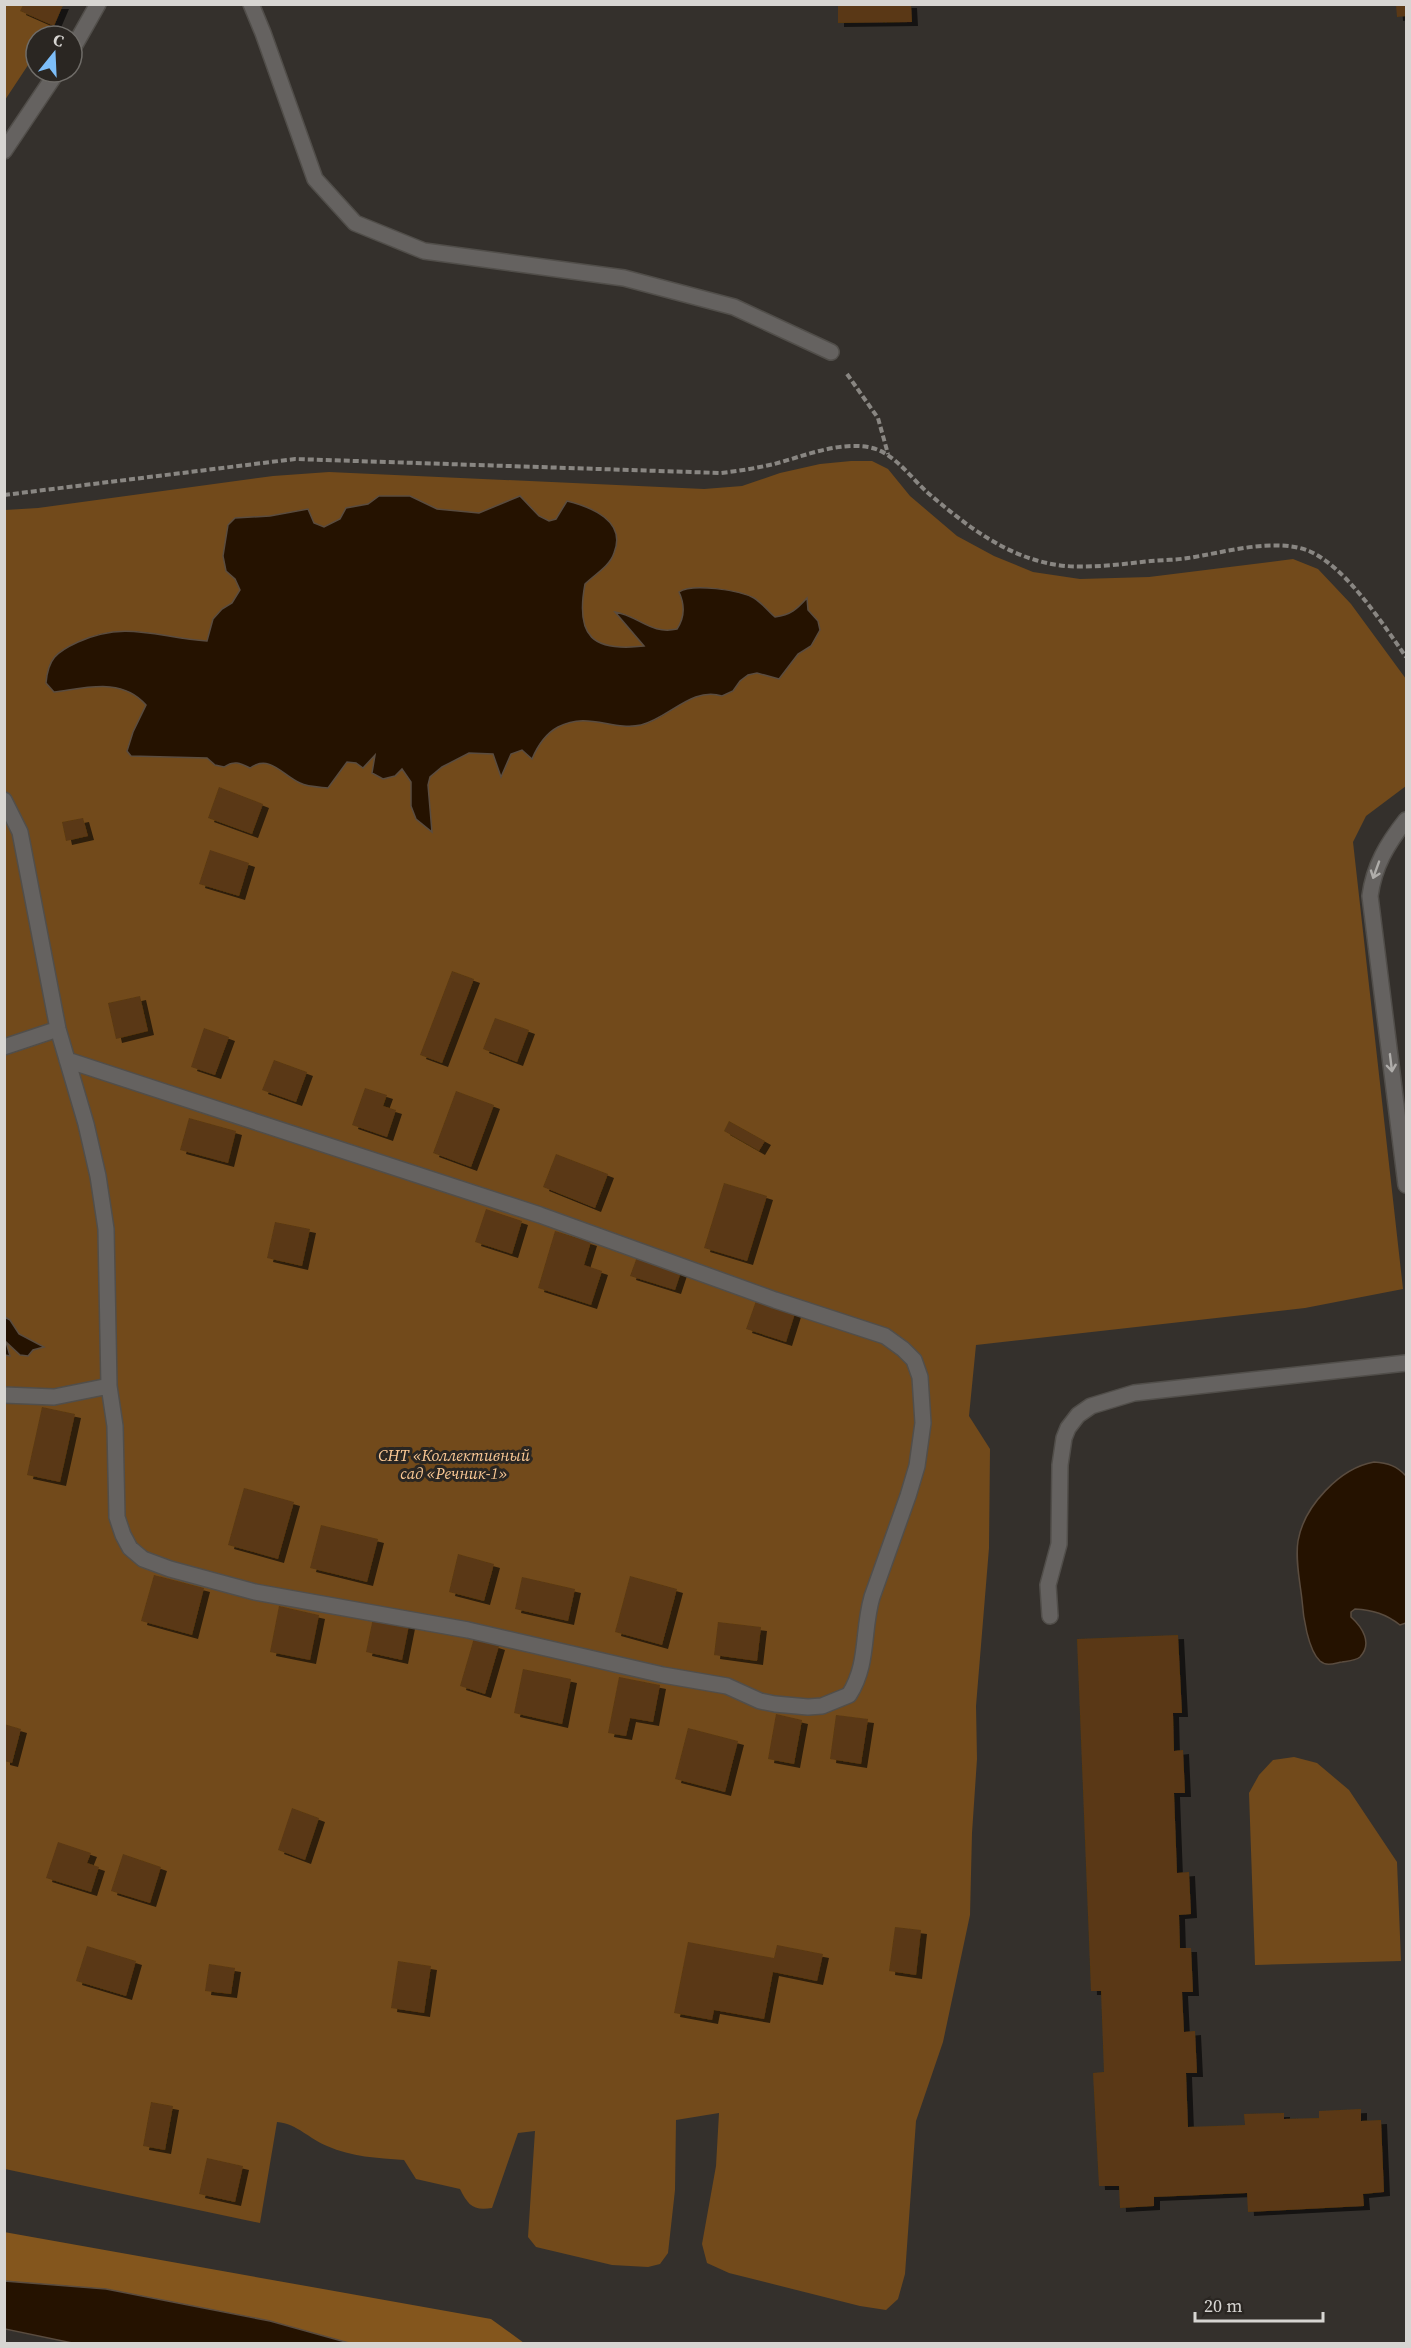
<svg xmlns="http://www.w3.org/2000/svg" width="1411" height="2348" font-family="'Source Serif 4',serif">
<style>
.green{fill:#724a1b}
.forest{fill:#84561d}
.water{fill:#251200;stroke:#5a4c3f;stroke-width:1.5}
.building{fill:#5a3912;filter:url(#shadow)}
.lines{fill:none;stroke-linecap:round;stroke-linejoin:round}
.minor-casing{stroke:#514e4a;stroke-width:18}
.path{stroke:#898682;stroke-width:4;stroke-dasharray:6 3;stroke-linecap:butt}
.minor{stroke:#656260;stroke-width:15}
.oneway{stroke:#afadaa}
.labels{text-anchor:middle;dominant-baseline:central;stroke-width:6;stroke-linejoin:round;paint-order:stroke}
.park-label{font-size:16px;font-style:italic;fill:#fbc995;stroke:#2a2622}
</style>
<defs>
<filter id="shadow"><feDropShadow dx="6" dy="4" stdDeviation="0" flood-color="#0009"/></filter>
</defs>
<rect width="100%" height="100%" fill="#34302c"/>
<path class="green" d="M5,5H63L47,36H36V53L5,100Z
M851,461H872L888,469L910,496L957,536L994,556L1033,572L1080,579L1149,577L1293,559L1318,569L1351,604L1406,679V786L1366,816L1353,842L1403,1289L1305,1308L976,1345L969,1416L990,1449L989,1548L976,1706L977,1759L972,1833L970,1915L943,2042L916,2121L905,2274L898,2299L886,2310L860,2306L729,2273L707,2263L702,2244L716,2166L719,2113L676,2120L675,2190L668,2253L660,2264L648,2267L612,2265L536,2247L528,2237L535,2131L518,2133L492,2208C473,2211 468,2205 460,2189L416,2179L404,2160C377,2158 352,2157 327,2146C309,2139 298,2124 277,2122L260,2223L5,2169V510L38,508L273,476L329,472L704,489L742,486L780,473L820,464Z
M1294,1757L1317,1763L1349,1790L1397,1862L1401,1961L1255,1965L1249,1793L1259,1775L1273,1760Z"/>
<path class="forest" d="M4,2232L491,2319L524,2343H349L270,2321L106,2289L5,2281Z"/>
<path class="water" d="M379,496H410L437,509L479,513L520,496L539,516L549,521L556,519L567,501C591,507 627,521 614,553C610,566 594,575 585,584C575,637 593,652 644,646L615,612C639,616 651,635 677,629C685,617 685,605 679,592C692,583 739,590 754,598C762,603 768,611 775,617C791,615 797,609 807,598L808,610L818,621L820,630L811,646L798,654L779,679L757,673L748,675L740,681L733,691L722,696C692,686 668,719 641,725C612,731 588,711 558,727C545,734 538,745 532,759L522,750L511,754L501,777L493,754L469,753L442,767L430,777L428,785L432,832L416,819L411,806V782L402,769L395,776L383,779L372,773L375,755L363,768L356,763L347,762L328,788C319,787 308,787 300,783C282,775 270,754 250,768C240,763 234,760 224,767L215,765L207,758L131,756L127,751L133,732L146,705C122,677 86,688 54,692L46,683C48,659 56,652 78,642C127,620 158,638 207,641L213,619L222,609L232,603L240,590L235,579L226,571L223,556L228,525L235,518L270,516L308,509L314,523L324,527L340,519L346,508L368,504Z
M5,1317L10,1320L19,1334L44,1347L33,1350L28,1356L20,1355L6,1342L10,1356L5,1355Z
M1374,1462C1388,1463 1397,1466 1406,1476V1623L1400,1625C1386,1614 1373,1610 1355,1609L1351,1612V1617C1362,1627 1373,1643 1360,1657C1355,1661 1348,1661 1342,1662C1335,1663 1327,1667 1320,1661C1308,1650 1303,1616 1302,1600C1300,1581 1295,1560 1298,1541C1304,1506 1340,1468 1374,1462Z
M4,2281L106,2289L270,2321L349,2343L77,2344L5,2329Z"/>
<path class="building" d="M838,4H911L912,22L838,23Z
M1396,4H1406V16L1397,17Z
M23,5H63L54,26L20,11Z
M219,787L263,804L252,834L208,818Z
M83,818L88,836L66,841L62,822Z
M210,850L249,863L239,896L199,884Z
M452,971L474,979L442,1063L420,1055Z
M140,996L148,1031L116,1039L108,1003Z
M495,1018L529,1030L517,1062L483,1049Z
M204,1028L229,1037L215,1075L191,1067Z
M274,1060L307,1072L296,1102L262,1090Z
M365,1088L387,1095L383,1106L396,1110L387,1137L352,1125Z
M456,1091L494,1105L471,1167L433,1153Z
M189,1118L236,1131L228,1163L180,1150Z
M729,1121L765,1141L759,1151L724,1131Z
M556,1154L608,1174L595,1208L543,1187Z
M724,1183L767,1196L747,1261L704,1248Z
M486,1209L522,1221L512,1254L475,1242Z
M275,1222L310,1229L302,1266L267,1258Z
M555,1231L591,1242L584,1265L602,1271L591,1305L538,1288Z
M637,1257L681,1272L675,1290L630,1276Z
M757,1298L796,1310L786,1342L746,1329Z
M42,1407L75,1414L60,1482L27,1475Z
M244,1488L294,1502L278,1559L228,1545Z
M321,1525L378,1539L367,1582L310,1568Z
M458,1554L494,1564L484,1601L449,1592Z
M154,1575L204,1588L192,1635L141,1621Z
M630,1576L677,1589L662,1645L615,1632Z
M522,1577L575,1589L568,1621L515,1609Z
M279,1606L319,1615L310,1660L270,1652Z
M373,1618L409,1625L402,1660L366,1652Z
M718,1622L761,1627L757,1661L714,1655Z
M1178,1635L1182,1713H1173L1174,1751L1183,1750L1185,1793H1174L1177,1873L1189,1872L1191,1914L1179,1915L1180,1948H1191L1193,1992H1182L1184,2032L1195,2031L1197,2073H1186L1188,2127L1245,2125L1244,2114L1284,2113V2119L1319,2118V2111L1361,2109V2121L1381,2120L1384,2192L1363,2194L1364,2206L1248,2212L1247,2193L1154,2197V2206L1120,2208L1119,2186H1099L1093,2073L1104,2072L1101,1991H1091L1077,1639Z
M474,1638L499,1646L485,1694L460,1686Z
M523,1669L571,1679L562,1724L514,1713Z
M619,1677L660,1685L653,1722L630,1718L626,1736L608,1733Z
M776,1714L802,1720L794,1764L768,1759Z
M836,1715L868,1719L861,1764L830,1759Z
M4,1724L21,1729L12,1763L4,1761Z
M688,1728L738,1741L725,1792L675,1779Z
M292,1808L319,1818L305,1860L278,1850Z
M58,1842L91,1853L87,1863L99,1867L91,1892L46,1878Z
M123,1854L161,1867L150,1903L111,1891Z
M895,1927L921,1930L916,1975L889,1971Z
M688,1942L774,1958L777,1945L823,1954L817,1981L773,1972L764,2019L714,2010L712,2020L674,2013Z
M87,1946L136,1961L126,1996L76,1981Z
M398,1961L431,1966L424,2013L391,2008Z
M209,1964L235,1968L231,1994L205,1991Z
M151,2102L173,2106L165,2150L143,2146Z
M207,2158L243,2166L235,2202L199,2194Z"/>
<g class="lines">
<g class="minor-casing">
<path id="minor" d="M251,4L263,33L315,179L355,223L424,251L624,278L734,307L831,352
M72,50L98,4
M4,151L57,72
M4,800L20,832L58,1029L86,1124L98,1176L106,1229L109,1386L115,1426L117,1517L123,1535L130,1548L143,1559L170,1569L255,1592L468,1630L663,1675L727,1686L760,1701L775,1704L808,1707L822,1706L849,1695C869,1664 862,1631 872,1597L908,1496L917,1466L923,1423L920,1377L914,1360L903,1349L885,1336L775,1300L540,1215L67,1060
M1406,820C1387,844 1374,866 1370,896L1406,1185
M4,1047L58,1029
M4,1395L54,1397L109,1386
M1050,1616L1048,1585L1059,1544L1060,1465L1064,1438L1068,1428L1078,1415L1091,1406L1134,1393L1406,1363"/>
</g>
<path class="path" d="M847,374L878,418L888,454
M4,495L295,459L721,473C739,471 757,468 774,464C804,456 837,442 868,447C893,451 910,477 928,493C968,527 1011,561 1066,566C1094,568 1123,564 1151,561C1163,560 1176,560 1188,558C1222,553 1275,537 1309,551C1346,567 1383,624 1406,657"/>
<use href="#minor" class="minor"/>
</g>
<defs><path id="oneway-shaft" d="M-6 0H5M1.5-3L5.5 0L1.5 3" fill="none" stroke-width="1.6" stroke-linecap="round" stroke-linejoin="round" transform="scale(1.5)"/></defs>
<g class="oneway">
<use href="#oneway-shaft" transform="translate(1376 870) rotate(110)"/>
<use href="#oneway-shaft" transform="translate(1391 1063) rotate(83)"/>
</g>
<g class="labels">
<g class="park-label">
<text x="454" y="1455">СНТ «Коллективный<tspan x="454" dy="18">сад «Речник-1»</tspan></text>
</g>
</g>
<rect width="1411" height="2348" fill="none" stroke="#d7d5d2" stroke-width="12"/>
<g transform="translate(54 54) rotate(18)"><circle r="28" fill="#2a2622" stroke="#6f6c68" stroke-width="1.5"/>
<path d="M0-4.5L10 22L0 15L-10 22Z" fill="#7dbef9"/>
<text y="-9" font-size="16" font-weight="bold" text-anchor="middle" fill="#d7d5d2">С</text>
</g>
<path d="M1195 2312v9h128v-9" fill="none" stroke="#d7d5d2" stroke-width="3"/>
<text x="1204" y="2312" font-size="18" fill="#d7d5d2" stroke="#2a2622" stroke-width="4.5" paint-order="stroke">20 m</text>
</svg>
